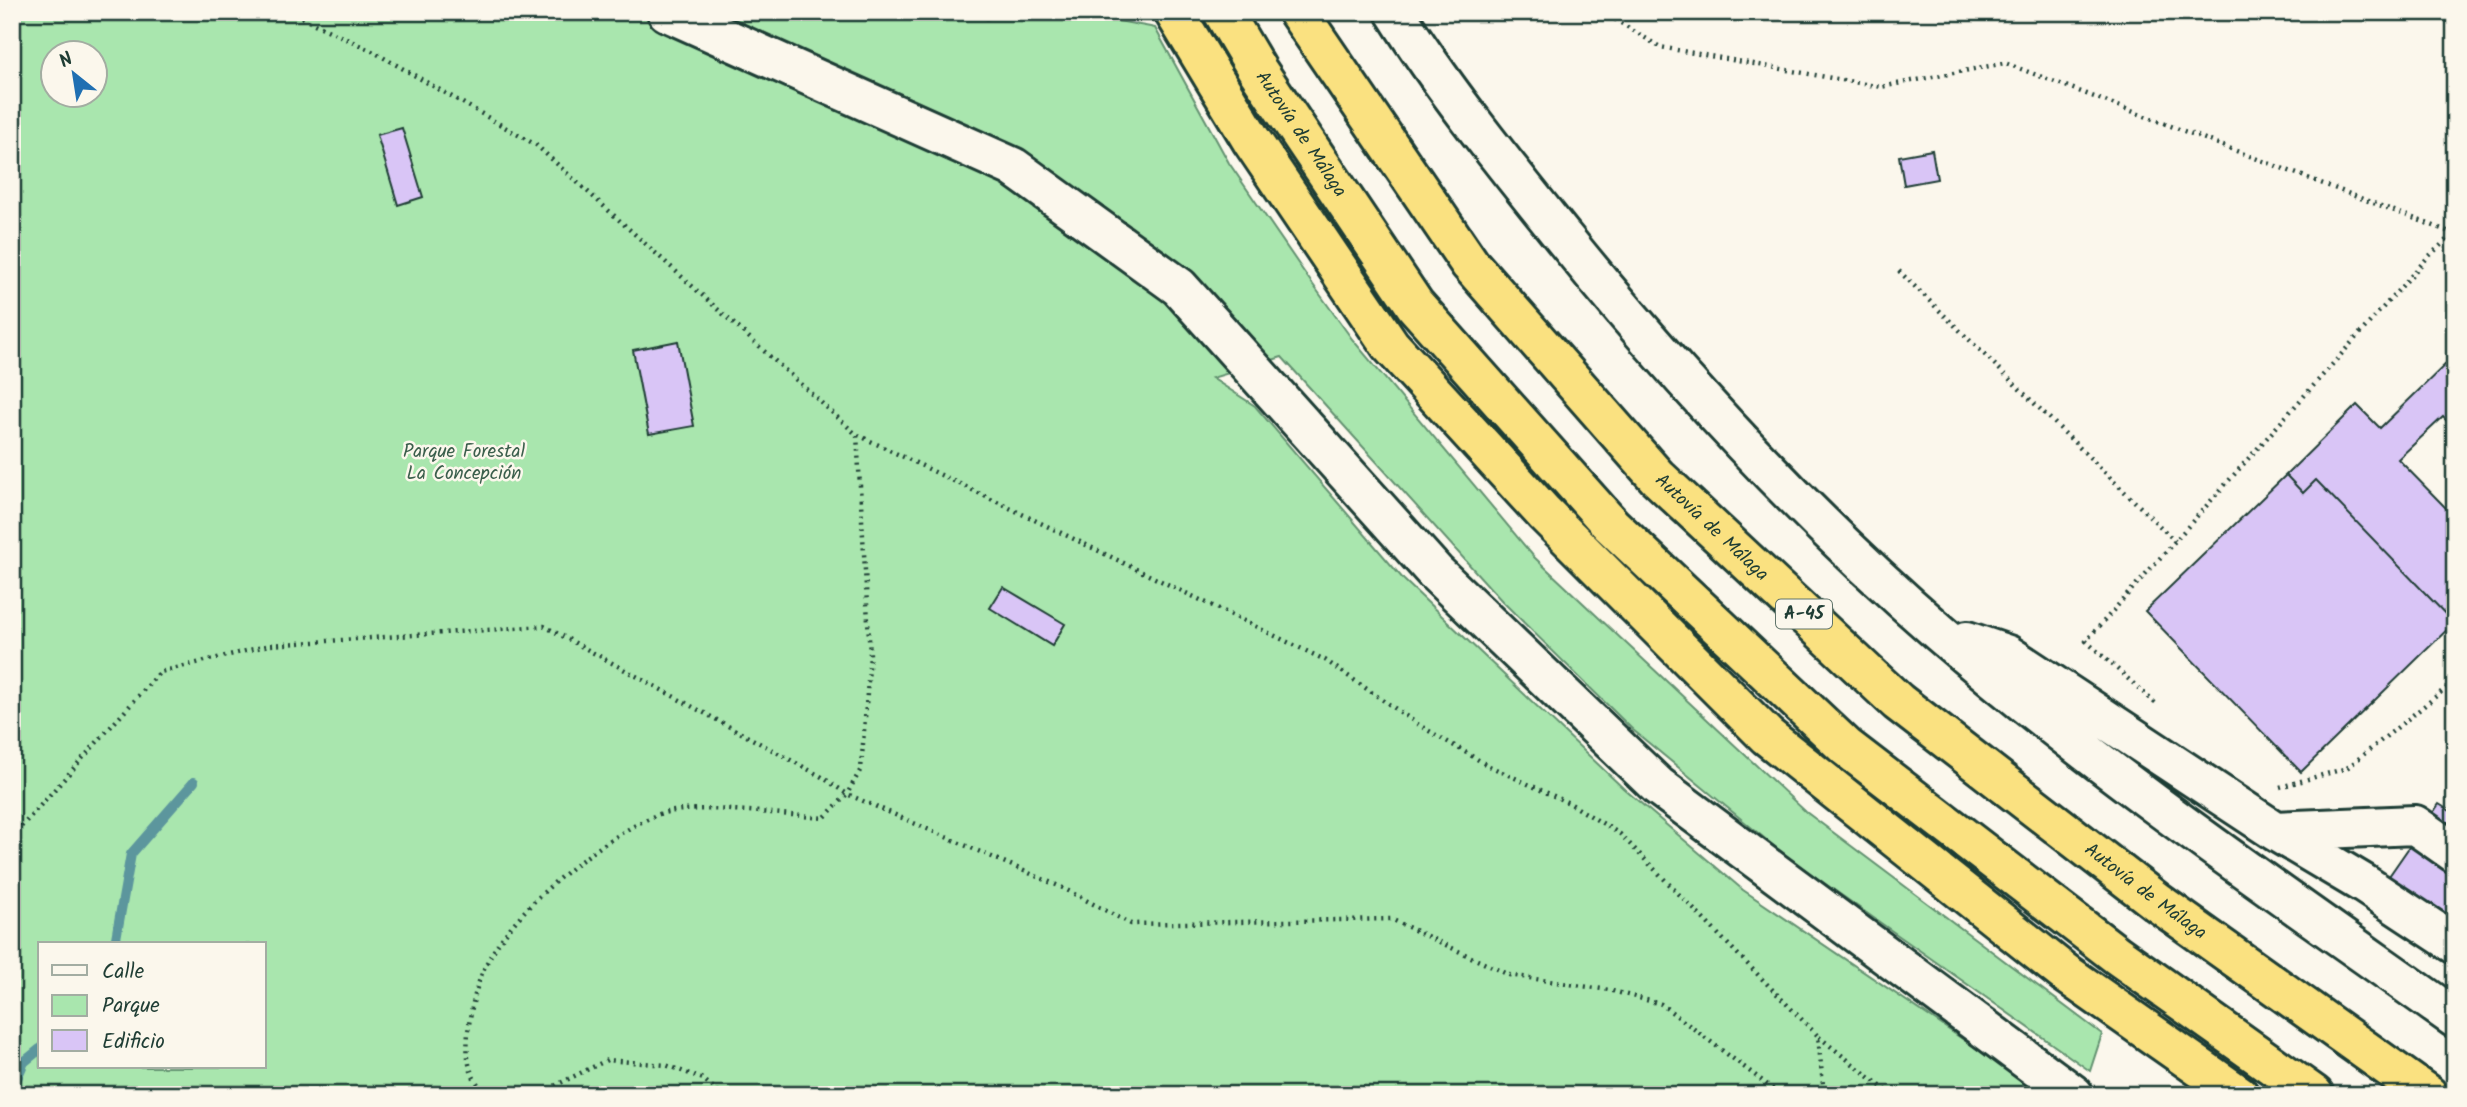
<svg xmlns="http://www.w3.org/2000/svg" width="2467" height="1107" font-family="Kalam,sans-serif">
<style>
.built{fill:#f1e8ef}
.green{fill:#a9e6ae;stroke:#649271;stroke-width:2;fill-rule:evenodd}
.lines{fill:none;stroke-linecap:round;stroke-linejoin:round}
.stream{stroke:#5c969d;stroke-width:10}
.building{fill:#d9c5f6;stroke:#1f3d34;stroke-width:2}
.minor-casing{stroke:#1f3d34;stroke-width:44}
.highway-casing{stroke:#1f3d34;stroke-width:44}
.path{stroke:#1f3d34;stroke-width:4.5;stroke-dasharray:2 5;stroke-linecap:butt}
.minor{stroke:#fbf7ec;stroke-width:38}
.highway{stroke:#fae180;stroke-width:38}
.labels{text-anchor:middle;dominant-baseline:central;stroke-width:5;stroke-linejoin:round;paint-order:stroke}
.shield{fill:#fbf7ec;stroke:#61756b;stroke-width:2}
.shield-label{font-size:18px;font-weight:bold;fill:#1f3d34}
.street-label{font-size:19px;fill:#1f3d34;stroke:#fbf7ec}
.park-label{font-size:19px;fill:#3b5f4c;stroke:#fbf7ec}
</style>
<rect width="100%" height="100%" fill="#fbf7ec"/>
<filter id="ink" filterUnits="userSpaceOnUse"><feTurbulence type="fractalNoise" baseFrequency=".0143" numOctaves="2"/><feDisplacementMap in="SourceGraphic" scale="14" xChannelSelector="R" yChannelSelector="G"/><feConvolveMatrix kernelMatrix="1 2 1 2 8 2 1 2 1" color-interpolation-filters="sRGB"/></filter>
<g filter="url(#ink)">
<path class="built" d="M1071,12H1130L1138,25Z"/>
<path class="green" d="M12,12H972L987,19C1022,0 1115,20 1155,28L1229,163L1306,275L1352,339L1534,557L1806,812L2102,1034L2090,1071L1786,856L1633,730L1502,601L1282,357L1212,378L1255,406L1404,580L1623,788L1743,890L2045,1095H12ZM52,52H94V94H52ZM40,944H264V1067H40Z"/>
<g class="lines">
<path class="stream" d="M115,944L131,854L194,782
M12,1090L24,1062L40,1049"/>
</g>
<path class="building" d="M972,12H999L987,19Z
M402,128L423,197L398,205L377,135Z
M1932,150L1937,179L1904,185L1899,156Z
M678,341L694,426L649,434L633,350Z
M2455,355V429L2443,417L2398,459L2446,508L2455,499L2454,623L2316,480L2303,493L2286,475L2357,405L2380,428Z
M2286,475L2303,493L2316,480L2454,623L2301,772L2145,611Z
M1003,587L1065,624L1052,646L990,608Z
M2439,804L2455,814V964L2369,905Z"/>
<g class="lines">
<g class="minor-casing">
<path id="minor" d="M667,12L1013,167L1179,287L1435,572L1658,786L2074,1095
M1395,12C1444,90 1506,166 1563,237C1678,379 1802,514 1940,633C2102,773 2280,894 2455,1018
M1967,641L2008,655L2275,831L2364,884L2455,944
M2275,831L2415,825L2455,853"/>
</g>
<g class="highway-casing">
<g id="highway">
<path d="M1174,12L1252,141L1390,345L1544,513L1767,736L2065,973L2239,1095"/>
<path id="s1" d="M1223,12L1258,71L1415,305L1611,525L1846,747L2117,955L2314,1095"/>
<path id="s2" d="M1298,12L1470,264L1657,477L1898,702L2157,902L2428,1095"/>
</g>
</g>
<path class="path" d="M289,12L372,51L536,145L857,435L870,655L861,769L847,794L824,818C783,815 689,801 654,816C597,841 508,912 483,971C475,990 470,1013 468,1033C466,1058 468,1079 489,1095
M1603,12L1660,47L1881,87L2005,63L2455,234
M1899,271L2175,541
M858,435L1325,660L1419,725L1487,765L1571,804L1620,834L1818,1036L1824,1095
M2155,703L2086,641L2427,258L2455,232
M2280,787L2347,768L2455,681
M12,837L160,672L270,645L544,626L822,777L847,794L1061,887L1131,924L1391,919L1509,975L1609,990L1661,1004L1781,1095
M1819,1037L1892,1095
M536,1095L607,1060L666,1065L703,1079L722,1095"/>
<use href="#minor" class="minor"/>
<use href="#highway" class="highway"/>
</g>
</g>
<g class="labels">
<rect class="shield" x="1776" y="599.5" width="56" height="29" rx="5"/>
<g class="shield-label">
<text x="1804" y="614">A-45</text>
</g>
<g class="street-label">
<text stroke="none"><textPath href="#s1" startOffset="145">Autovía de Málaga</textPath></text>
<text stroke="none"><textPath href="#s2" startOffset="663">Autovía de Málaga</textPath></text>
<text stroke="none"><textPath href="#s2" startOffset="1230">Autovía de Málaga</textPath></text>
</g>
<g class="park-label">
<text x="464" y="452">Parque Forestal<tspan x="464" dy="22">La Concepción</tspan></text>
</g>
</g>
<rect width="2467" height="1107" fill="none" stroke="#fbf7ec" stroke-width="42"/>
<rect x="21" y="21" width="2425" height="1065" fill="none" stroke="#1f3d34" stroke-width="2.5" filter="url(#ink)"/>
<rect x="38" y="942" width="228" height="126" fill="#fbf7ec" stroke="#a3ada2" stroke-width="2"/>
<rect x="52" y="965" width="35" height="10" fill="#fbf7ec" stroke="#a3ada2" stroke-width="2"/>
<text x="102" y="978" font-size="21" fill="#1f3d34">Calle</text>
<rect x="52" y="995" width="35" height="21" fill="#a9e6ae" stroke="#a3ada2" stroke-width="2"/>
<text x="102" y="1012" font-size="21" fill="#1f3d34">Parque</text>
<rect x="52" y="1030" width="35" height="21" fill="#d9c5f6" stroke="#a3ada2" stroke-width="2"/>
<text x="102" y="1048" font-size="21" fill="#1f3d34">Edificio</text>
<g transform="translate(74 74) rotate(330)"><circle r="33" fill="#fbf7ec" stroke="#a3ada2" stroke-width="2"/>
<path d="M0-5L12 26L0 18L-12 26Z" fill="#1f6fb2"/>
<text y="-10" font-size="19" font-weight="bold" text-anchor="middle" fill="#1f3d34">N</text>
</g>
</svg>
